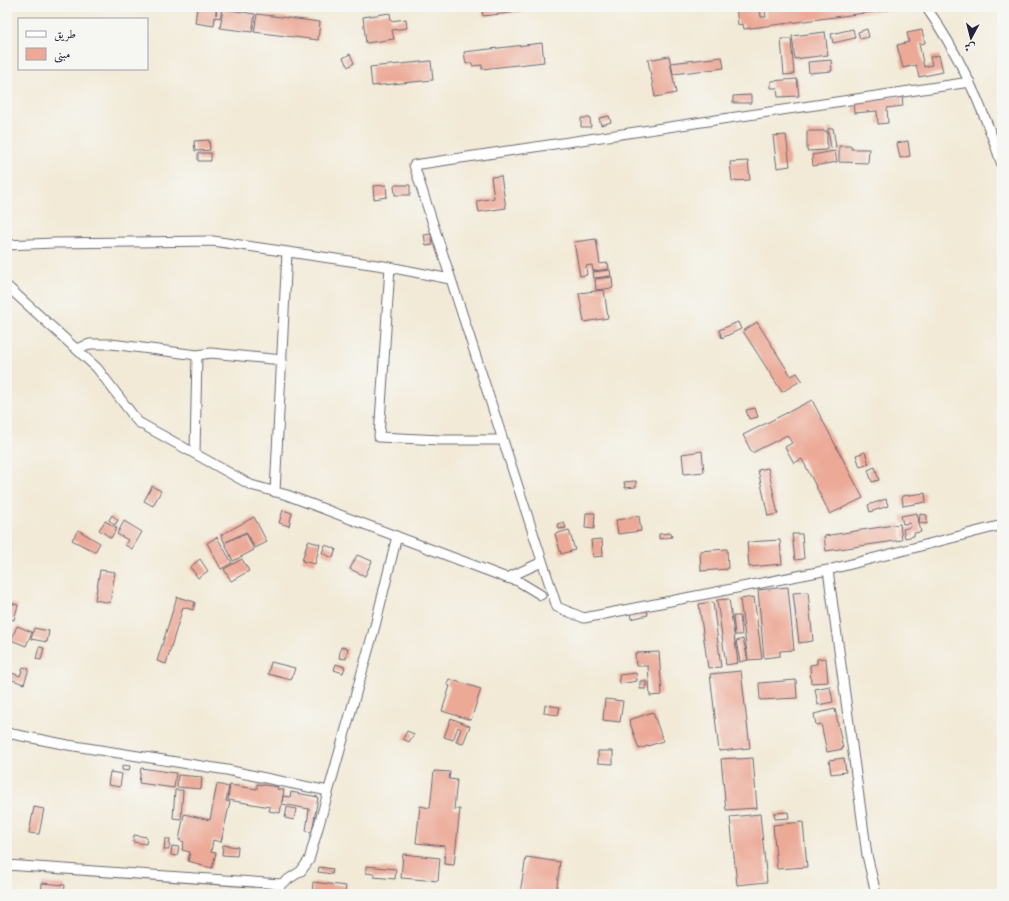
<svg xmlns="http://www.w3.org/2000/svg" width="1009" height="901" font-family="Cardo,Amiri,serif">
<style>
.building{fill:#eca996}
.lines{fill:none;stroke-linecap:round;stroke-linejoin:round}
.street-casing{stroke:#6b6872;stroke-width:11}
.street{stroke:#fff;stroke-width:9}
</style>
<rect width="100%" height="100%" fill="#f6f6f2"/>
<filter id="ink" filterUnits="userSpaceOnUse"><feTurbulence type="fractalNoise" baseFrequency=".025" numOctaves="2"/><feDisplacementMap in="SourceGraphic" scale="8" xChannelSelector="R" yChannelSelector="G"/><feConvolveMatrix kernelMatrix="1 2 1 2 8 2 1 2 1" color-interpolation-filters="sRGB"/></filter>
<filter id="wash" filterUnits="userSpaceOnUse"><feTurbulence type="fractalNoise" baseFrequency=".012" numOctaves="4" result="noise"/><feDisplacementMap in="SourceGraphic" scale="16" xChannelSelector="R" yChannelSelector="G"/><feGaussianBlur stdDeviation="0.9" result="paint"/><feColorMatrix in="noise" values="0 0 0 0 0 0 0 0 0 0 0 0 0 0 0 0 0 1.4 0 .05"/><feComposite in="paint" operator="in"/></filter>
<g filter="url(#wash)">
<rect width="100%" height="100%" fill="#f2ead7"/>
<g id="blocks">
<path class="building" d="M197,7L216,8V15L217,9L222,10L220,18L215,17L214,26L195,23Z
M489,7H537V10L483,16L482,10L490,9Z
M736,7L760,8L761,17H766L765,8L769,7H895V9L744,29L743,24L738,25Z
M223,9L255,14L252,32L220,28Z
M390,13L391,21L406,19L407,28L392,30L394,39L366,43L363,17Z
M257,14L320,22L318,40L254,32Z
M853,29L855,38L833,43L831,34Z
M867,29L869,37L860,39L858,32Z
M922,30L925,43L919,44L924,67L932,65L930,57L939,55L943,72L919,77L916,65L903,68L897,45L909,42L907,33Z
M825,32L828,55L795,59L792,36Z
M781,39H791L794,74L784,75Z
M542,43L544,62L482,69V65L472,66V63L466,64L464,52Z
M350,54L354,63L348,67L343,58Z
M669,56L676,93L655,97L648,60Z
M722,57L724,68L673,74L671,63Z
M831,60L832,71L809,73L808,62Z
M431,61L433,80L372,86L370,67Z
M797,79L799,96L778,97L777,88H771V81Z
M751,95V103H733V96Z
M902,96L903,106L887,108L888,123L878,124L877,111L854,113L853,101Z
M609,116L611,122L601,125L599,118Z
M581,118H590L591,127H581Z
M833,128L836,147L831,148L828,129Z
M807,131H827V150L807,151Z
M786,135L790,166L777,168L773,136Z
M209,140L210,150L195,151L194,141Z
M908,141L910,156L900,158L897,143Z
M839,146H851V149H869L868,163L839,162Z
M835,151L837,162L813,166L812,155Z
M198,153H211V161H198Z
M748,161L750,180L732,181L730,162Z
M501,176L506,208L479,212L477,201L494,198L491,177Z
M386,185L387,197L374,199L373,186Z
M394,185H410V195H395Z
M431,234L433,245L426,246L424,235Z
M596,239L600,264L608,263L609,269L593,271L592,265L586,266L587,275L580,276L574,242Z
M610,270L611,276L594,278L593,272Z
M612,277L613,288L596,290L595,279Z
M604,290L608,318L584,322L579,293Z
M738,322L741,329L722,338L719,330Z
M757,322L791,376L797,373L802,380L782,392L743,331Z
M812,400L863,498L830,514L802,459L794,463L785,447L792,443L787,435L752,453L743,435Z
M755,408L758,417L749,419L746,410Z
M702,451L704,472L684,474L682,454Z
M865,452L869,464L860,467L856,455Z
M875,467L879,480L872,482L868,470Z
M768,468L778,514L768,516L758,470Z
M636,481V487L625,488L624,482Z
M152,486L161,491L153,506L144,501Z
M925,493L926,502L903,506L902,496Z
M886,499L888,506L870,512L868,505Z
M283,510L292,513L289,526L279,523Z
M586,513H595L594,529L585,528Z
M917,513L921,532L914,533V536L905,538L903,529L911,527L910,523L903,524L901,516Z
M920,514L927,515V524L919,523Z
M112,515L118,520L115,525L109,520Z
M639,516L641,531L618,534L616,520L631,518V517Z
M254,517L267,542L255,548L246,532L226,542L246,533L254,550L233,561L221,535Z
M105,521L117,528L111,538L99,530Z
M124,521L142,532L132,549L125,545L128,540L117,534Z
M564,522L566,528L559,529L557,524Z
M900,524L902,540L826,551L824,536Z
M78,530L100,543L95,552L72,540Z
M569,530L575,550L561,554L555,534Z
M671,533L672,537L659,539V534Z
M792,534H802L804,559L795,560Z
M217,537L232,563L221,569L207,543Z
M602,539L603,556L593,557L591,540Z
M780,540L782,564L749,567L747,542Z
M308,541L320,544L315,564L302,561Z
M325,545L336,549L333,558L322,553Z
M727,549L728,569L701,571L700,551Z
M357,555L372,561L365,576L350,569Z
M200,559L208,571L198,578L190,567Z
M242,559L249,571L231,581L224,569Z
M100,570L115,572L110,603L95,600Z
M788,587L794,650L780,651V656L764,658L758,590Z
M808,592L813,641L799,643L793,593Z
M177,597L195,602L193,610L183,607L166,664L157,661Z
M754,597L762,659L748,660L740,599Z
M729,599L738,663L726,665L717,600Z
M7,602L18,605L14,620L7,618Z
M713,602L721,667L708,668L699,604Z
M646,607L648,615L631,619L630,611Z
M733,616H740L742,635H735Z
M17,626L32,632L26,646L11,640Z
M34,628L49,631L47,642L31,639Z
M743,639L748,660L740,662L736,641Z
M39,647L44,648L41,660L36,659Z
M341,647L348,648L346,659L339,658Z
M659,652L662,695L650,696L648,666H636L635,653Z
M826,658L828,682L811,683L810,665L817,664V659Z
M271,662L295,668L291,680L268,674Z
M336,664L345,667L343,673L334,670Z
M23,667L29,669L24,684L7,678V671L20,676Z
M741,671L750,748L719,751L710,674Z
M636,673L637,681L620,684L619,675Z
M449,679L481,689L471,720L442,711L450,686L447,685Z
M796,680L797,698L760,700L759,683Z
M640,681H646V689H640Z
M830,686L833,702L818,705L815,689Z
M605,699L623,701L620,722L603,720Z
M545,705L560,707L558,715L544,713Z
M835,709L843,749L827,752L821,724L816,725L814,714Z
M653,712L663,741L639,749L629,720Z
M451,718L470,726L463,744L456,742L461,729L458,727L453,740L444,737Z
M407,731L414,734L409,742L403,739Z
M598,751H613V764L598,763Z
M736,758L737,759L753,758L757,808L726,810L721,759Z
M844,758L846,772L831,774L829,760Z
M122,765L130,766L129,771L122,770Z
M141,768L176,773L174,788L139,783Z
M434,771L450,772L449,779L457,780L454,809H460L454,865L444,864L445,846L416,843L420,806L430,808Z
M110,772L122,774L120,787L108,785Z
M178,775L202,777L201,789L177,787Z
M217,784L229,787L226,801L230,802L221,842L213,840L211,852L216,853L212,868L199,865V864L188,861L190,852L182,850L184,842L179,840L184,814L210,820Z
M257,784L278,787L277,789L284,790L280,813L269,811L270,807L228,800L230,785L257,789Z
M175,790H183L181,819L173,818Z
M291,792L318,797L312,832L306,831L309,809L282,804L283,796L290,797Z
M34,807L44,809L39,834L29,833Z
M287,807L296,809L294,820L285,818Z
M788,812L789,818L775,819L774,813Z
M760,814L767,882L737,885L730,817Z
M803,822L807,867L777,869L773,825Z
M134,835L147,837L146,844L133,842Z
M165,839H170L169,850H164Z
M223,845L238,847L237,856L222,855Z
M172,846L179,847L177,856L171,855Z
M403,854L440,858L438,881L401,878Z
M526,857L560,862L556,894H529L520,893Z
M366,866L396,869L395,879L374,877V874L366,873Z
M319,867L333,869L332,874L318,872Z
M313,882L346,886L345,894H312Z
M42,883L65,885L64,894H41Z"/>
</g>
</g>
<g filter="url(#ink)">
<use href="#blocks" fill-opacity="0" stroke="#6b6872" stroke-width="1"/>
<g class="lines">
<g class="street-casing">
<path id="street" d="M926,7C960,55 984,110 1002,165
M970,82L414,165L557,607L584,618L828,570L1002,525
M7,245L54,243L213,241L384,266L450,279
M390,267L379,437L441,440H503
M7,286L97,368L138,422L251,485L287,495L507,578L542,562
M76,349L90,344H111L197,355L211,353L282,360
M195,453L197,355
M275,492L287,252
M828,570L867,855L876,894
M507,578L518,581L541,595
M7,733L68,745L227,770L328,791
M7,865L281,884L277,894
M281,884L301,871L309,860L375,626L397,536"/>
</g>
<use href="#street" class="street"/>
</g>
</g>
<rect width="1009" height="901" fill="none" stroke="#f6f6f2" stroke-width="24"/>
<rect x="18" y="18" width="130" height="52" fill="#f6f6f2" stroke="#a1a1a9"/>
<rect x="26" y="31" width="20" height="6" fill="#ffffff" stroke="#a1a1a9"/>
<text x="54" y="38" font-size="12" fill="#22223b">طريق</text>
<rect x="26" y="48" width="20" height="12" fill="#eca996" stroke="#a1a1a9"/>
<text x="54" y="58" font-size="12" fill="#22223b">مبنى</text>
<g transform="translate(971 38) rotate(187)" stroke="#f6f6f2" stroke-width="3" paint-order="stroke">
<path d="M0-3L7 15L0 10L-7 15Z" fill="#22223b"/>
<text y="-6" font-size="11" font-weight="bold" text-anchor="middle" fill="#22223b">ش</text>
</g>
</svg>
